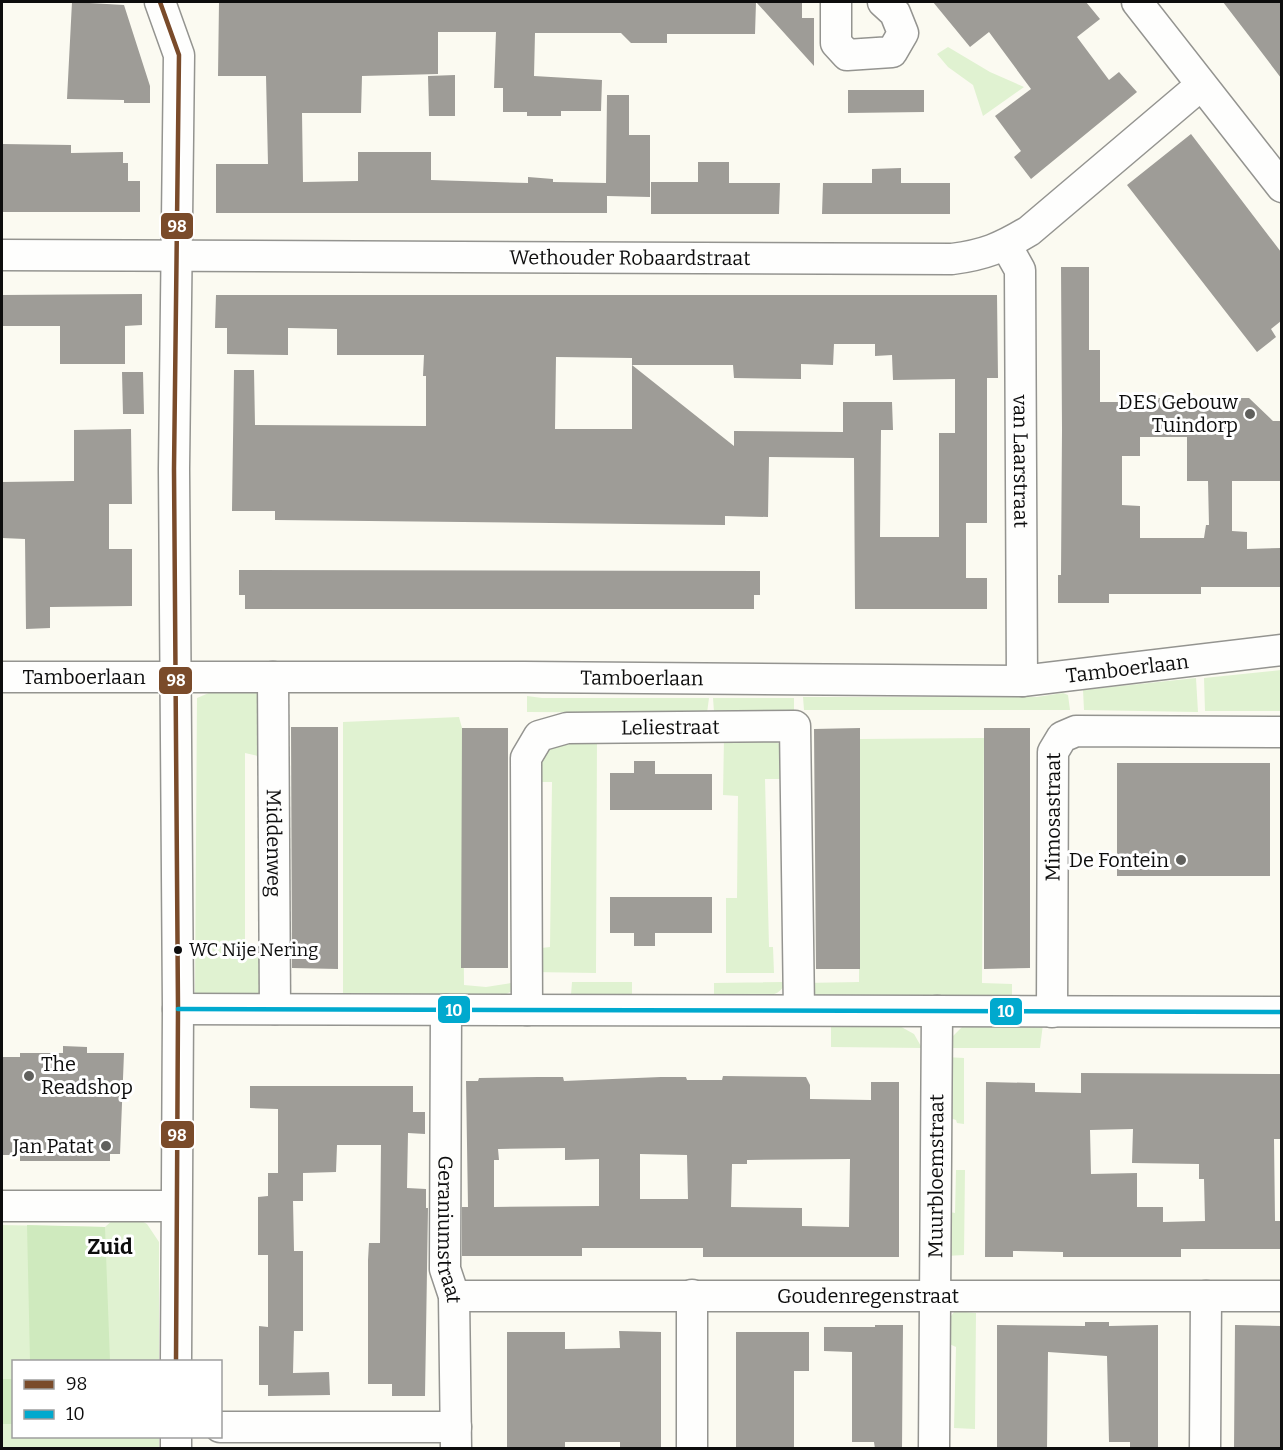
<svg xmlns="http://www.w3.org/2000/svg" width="1283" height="1450" font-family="Bitter,serif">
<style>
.green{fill:#e0f2d1}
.forest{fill:#cfeabe}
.building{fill:#9e9c97;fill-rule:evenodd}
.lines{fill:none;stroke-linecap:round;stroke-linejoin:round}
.street-casing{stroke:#949490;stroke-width:33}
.street{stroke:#fefefd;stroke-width:30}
.bus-1-casing{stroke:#fff;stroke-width:9}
.bus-2-casing{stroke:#fff;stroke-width:9}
.bus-1{stroke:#7a4b2a;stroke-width:4.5}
.bus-2{stroke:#00a9ce;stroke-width:4.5}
.poi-dot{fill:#60605d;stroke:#fff;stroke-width:2}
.bus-dot{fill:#0d0d0d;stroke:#fff;stroke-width:2}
.labels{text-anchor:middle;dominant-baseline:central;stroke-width:6;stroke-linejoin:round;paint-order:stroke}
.bus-label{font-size:18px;fill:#0d0d0d;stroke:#fff;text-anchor:start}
.street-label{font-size:20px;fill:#0d0d0d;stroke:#fff}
.poi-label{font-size:20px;fill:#0d0d0d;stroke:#fff;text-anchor:end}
.neighbourhood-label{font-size:21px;font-weight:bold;fill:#0d0d0d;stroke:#fff}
.line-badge{stroke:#fff;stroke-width:2}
.badge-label{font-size:16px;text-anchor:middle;font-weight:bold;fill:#fff}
</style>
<rect width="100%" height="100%" fill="#fbfaf1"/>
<path class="green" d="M948,47L990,72L1024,87L983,116L973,85L948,67L937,54Z
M1281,670V711H1205L1204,678Z
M1196,678L1198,712L1084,710L1083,690Z
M223,687L257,693L265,705L262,757L245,753V942L266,964V995H195L197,698Z
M1063,693L1068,695L1070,710H804L803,697H1037Z
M527,696L542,698H709L707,713L527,712Z
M713,698H794V714L714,712Z
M459,717L462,728L464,985L486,987L517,982L512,991L503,996H343V722Z
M597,738L596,973L533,972V949L550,947L552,782H533L543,746Z
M724,738C742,738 780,731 786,754C788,761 785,772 785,779H765L769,947H773L774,973H726V898H737L738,796L723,795Z
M984,738L982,983L1012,984V999L818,997L804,983L859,982L860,739Z
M572,982H632V998L571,995Z
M785,982C781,1005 731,997 714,997V983Z
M831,1024H896L914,1034L922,1048L831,1047Z
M1043,1024L1040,1048H947L950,1039L964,1025Z
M945,1057L964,1058V1124L957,1123L956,1120L947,1117Z
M956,1170H965L964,1255L946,1256L950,1212L955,1213Z
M115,1218H136L147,1224L159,1242V1361L14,1362V1436L159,1437V1448H2V1225L105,1227Z
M965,1304L966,1312L976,1313L975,1429L954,1428L956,1347L945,1342C944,1326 950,1311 965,1304Z"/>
<path class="forest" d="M27,1225L105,1227L110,1361H30Z
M2,1379H13V1424H2Z"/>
<path class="building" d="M72,2L124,5L150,86V103H124V100L67,99Z
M219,2H802V18H814V66L756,2L755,34H667V43H631L621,33H535L534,76L602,80L601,111H561V116H527V112H503V88H494L496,32H438V74L362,76L361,113H302L303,182L358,181V152H431V180L528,183V177L553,179V182L606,183L607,95H629V135H650V197L607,196V213H216V164H268L266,76H218Z
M933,2H1086L1100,19L1077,37L1109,80L1119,72L1137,92L1031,179L1014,157L1021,151L995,116L1031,89L989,32L970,47Z
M1223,2H1281V78L1256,45Z
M455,75V116H429L428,76Z
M848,90H924V112L848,113Z
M1191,134L1281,252V321L1271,329L1276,337L1257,352L1127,185Z
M2,144L71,145V153L123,152V163H128V181H140V212H2Z
M698,162H729V183H780L779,214H651V182H698Z
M901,168V183H950V214H822L823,183H872V169Z
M1061,267H1089V350H1100V402H1144V398H1249L1273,421H1281V481H1232V531L1247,532V549L1281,548V587H1201V594H1109V603H1058V575H1061L1062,430ZM1140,437H1187V481H1208L1209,525H1206L1204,538H1140V506L1122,505V456H1140Z
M142,294V325L125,326V364H60V326H2V295Z
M216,295H997L998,378H987V523H966V578H987V609H855L854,458L769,457L768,517L725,516V525L275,520V511H232L234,370H254L255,425L426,426V376H423L424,355H337V329L288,328V355L227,354V328H215ZM834,344H875V356L892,355L893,380L955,379V433H939V537H880L881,430H893L892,402H843V432L734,431V446L632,365V429H555L556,357L632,358V365H733L734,378L801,379V364L833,365Z
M122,372H143L144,414H123Z
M131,429L132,504H109V549H132V606L50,607V628L26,629L25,539L2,538V482L74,481V430Z
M239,570L760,571V595H754V609H245V595H239Z
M291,727H338V969L292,968Z
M462,728H508V968H461Z
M860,728V969H816L814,729Z
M984,728H1030V968L984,969Z
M634,761H655V774H712V810H610V773H634Z
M1117,763H1270V876H1117Z
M610,897H712V933H655V946H634V933H610Z
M63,1046L87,1047V1053H124L120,1154H110V1161H20V1155H2V1057H20V1053H63Z
M1081,1073L1281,1074V1139H1274L1275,1221H1281V1249H1181V1257H1063V1252L1013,1251V1257H985L986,1082L1035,1083V1092L1081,1093ZM1133,1129L1132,1163L1199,1164V1179H1204L1205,1221L1163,1222V1207H1137V1173L1091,1174L1090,1130Z
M723,1076L806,1077L810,1085V1099L871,1100V1082H899V1257H703V1248H582V1256H462V1207H468L466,1081H478L479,1078L538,1077H563L564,1081L661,1077H686L687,1080H722ZM565,1148V1160L599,1159V1206L494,1207V1160H499L498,1149ZM640,1154L687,1155L688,1199H640ZM850,1159L849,1227L802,1226V1208L731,1207L732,1164H747V1160Z
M250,1086H413V1112H425V1134L408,1133L407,1188L426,1189V1208H428L425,1396H392V1384H368V1260L369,1243H380L381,1145H337L336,1172L303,1173V1201H293L294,1251H303V1331H294L293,1373L329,1372L330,1395L268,1396V1385H259V1326L268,1327V1255H258V1197L268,1196V1173H278V1109L250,1108Z
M1085,1322H1109V1326L1158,1325V1449H1130V1442H1109L1107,1356L1048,1352L1047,1449H997V1325L1085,1326Z
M875,1325H903L902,1449H875L874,1442H852V1352L824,1351V1327H875Z
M1235,1325L1281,1326V1449H1234Z
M619,1331L661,1332V1449H620V1442H565V1449H507V1332H565V1349L620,1348Z
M736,1332H809V1371H794V1449H736Z"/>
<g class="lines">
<g class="street-casing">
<g id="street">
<path d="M160,2L179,55L174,469L178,1009L176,1362"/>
<path d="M836,2V43L847,55L892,52L903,33L895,13L883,2"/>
<path d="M1137,2L1282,187"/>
<path id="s1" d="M1006,245L1020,270L1022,681"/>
<path id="s2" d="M2,255L952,259C984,255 1001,248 1029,231L1200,86"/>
<path id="s3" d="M2,677H524L1022,681L1282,650"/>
<path id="s4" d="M273,677L275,1009"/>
<path d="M178,1009L1282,1012"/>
<path id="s5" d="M446,1010L445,1269L454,1296L456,1448"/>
<path id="s6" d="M527,1010L526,758L539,736L567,728L795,726L799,1010"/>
<path id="s7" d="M1052,1012L1053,752L1062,737L1076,731L1282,732"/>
<path d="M2,1206H176"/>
<path id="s8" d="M454,1296H1282"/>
<path d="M220,1427H456"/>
<path d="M176,1448V1436"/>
<path d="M692,1448V1295"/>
<path id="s9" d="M934,1448L937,1011"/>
<path d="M1205,1448L1206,1296"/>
</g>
</g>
<use href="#street" class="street"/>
<g class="bus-1-casing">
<path id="bus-1" d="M160,2L179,55L174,469L178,1009L176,1362"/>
</g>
<g class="bus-2-casing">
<path id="bus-2" d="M178,1009L1282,1012"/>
</g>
<use href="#bus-1" class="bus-1"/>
<use href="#bus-2" class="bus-2"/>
</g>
<g class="poi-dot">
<circle cx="1250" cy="414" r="6"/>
<circle cx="1181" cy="860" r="6"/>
<circle cx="29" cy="1076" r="6"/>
<circle cx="106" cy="1146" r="6"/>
</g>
<circle class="bus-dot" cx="178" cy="950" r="5"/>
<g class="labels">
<g class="bus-label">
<text x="189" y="950">WC Nije Nering</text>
</g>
<g class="street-label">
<text stroke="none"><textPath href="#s2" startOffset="628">Wethouder Robaardstraat</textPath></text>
<text stroke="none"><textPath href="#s1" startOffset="220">van Laarstraat</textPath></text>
<text stroke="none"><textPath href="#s3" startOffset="1126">Tamboerlaan</textPath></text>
<text stroke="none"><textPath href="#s3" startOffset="82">Tamboerlaan</textPath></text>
<text stroke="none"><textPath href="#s3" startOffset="640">Tamboerlaan</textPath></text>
<text stroke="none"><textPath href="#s6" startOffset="410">Leliestraat</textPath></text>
<text stroke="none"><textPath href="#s7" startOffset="195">Mimosastraat</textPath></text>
<text stroke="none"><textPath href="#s4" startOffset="166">Middenweg</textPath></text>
<text stroke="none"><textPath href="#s9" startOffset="272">Muurbloemstraat</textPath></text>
<text stroke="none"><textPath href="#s5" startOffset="220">Geraniumstraat</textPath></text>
<text stroke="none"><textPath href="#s8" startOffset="414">Goudenregenstraat</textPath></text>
</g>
<g class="poi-label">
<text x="1238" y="402">DES Gebouw<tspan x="1238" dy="23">Tuindorp</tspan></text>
<text x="1169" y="860">De Fontein</text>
<text x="41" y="1064" text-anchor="start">The<tspan x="41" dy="23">Readshop</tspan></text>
<text x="94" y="1146">Jan Patat</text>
</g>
<g class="neighbourhood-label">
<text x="110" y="1247">Zuid</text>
</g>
</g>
<g class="line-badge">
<rect x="160" y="212" width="34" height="28" rx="6" fill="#7a4b2a"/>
<rect x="158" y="666" width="35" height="29" rx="6" fill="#7a4b2a"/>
<rect x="437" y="995" width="34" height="29" rx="6" fill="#00a9ce"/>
<rect x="989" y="997" width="34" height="29" rx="6" fill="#00a9ce"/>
<rect x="160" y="1120" width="35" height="29" rx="6" fill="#7a4b2a"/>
</g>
<g class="badge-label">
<text x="177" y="232">98</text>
<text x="176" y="686">98</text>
<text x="454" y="1016">10</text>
<text x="1006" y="1017">10</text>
<text x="177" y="1141">98</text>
</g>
<rect width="1283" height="1450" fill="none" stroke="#0d0d0d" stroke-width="6"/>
<rect x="12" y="1360" width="210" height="78" fill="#ffffff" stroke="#9e9e9e" stroke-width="1.5"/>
<rect x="24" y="1380" width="30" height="9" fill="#7a4b2a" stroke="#9e9e9e" stroke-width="1.5"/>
<text x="66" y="1390" font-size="18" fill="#0d0d0d">98</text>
<rect x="24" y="1410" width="30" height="9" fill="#00a9ce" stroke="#9e9e9e" stroke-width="1.5"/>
<text x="66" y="1420" font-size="18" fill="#0d0d0d">10</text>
</svg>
